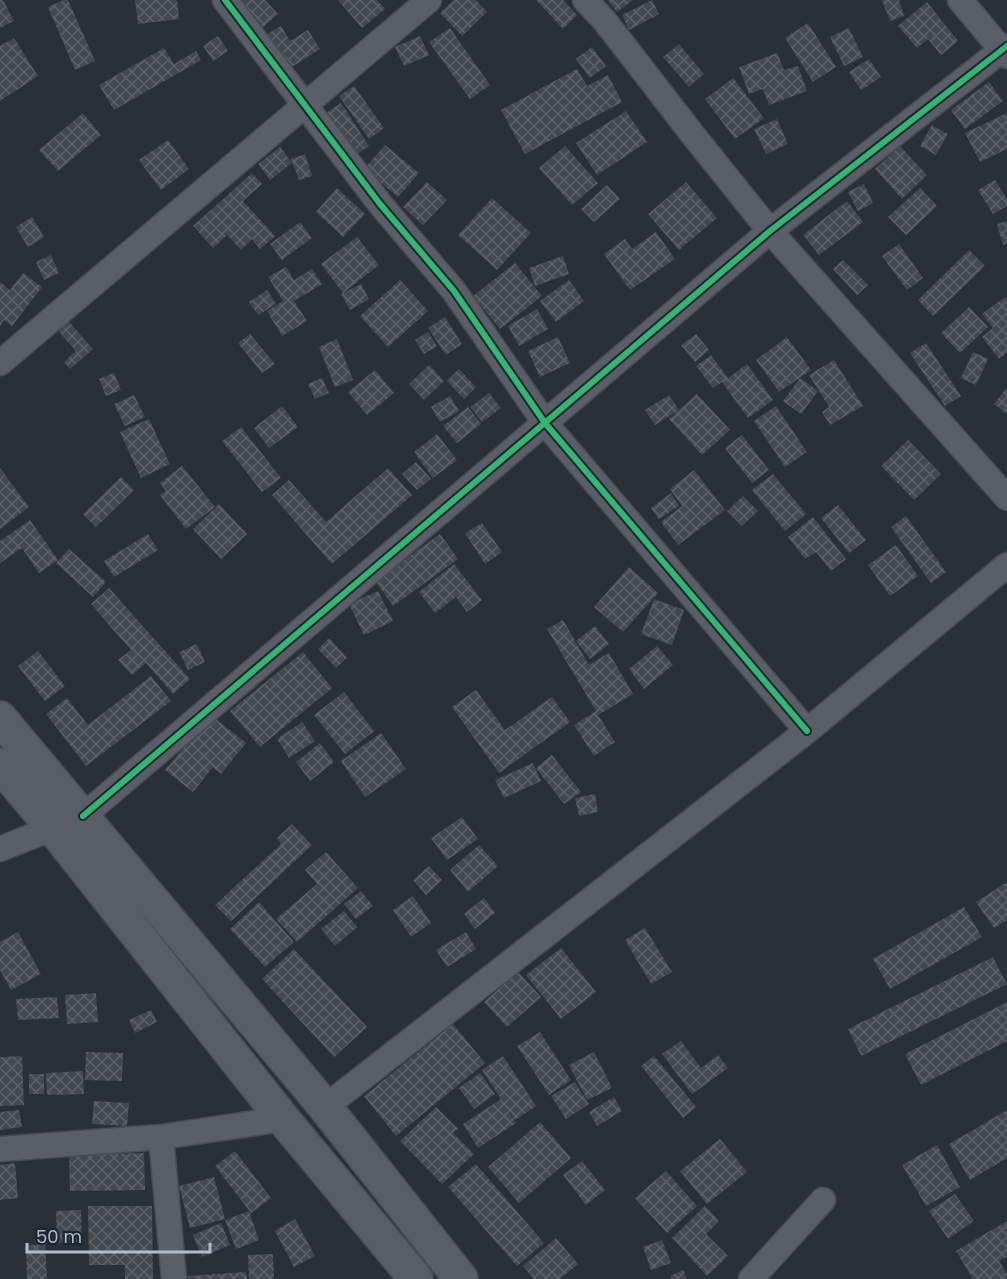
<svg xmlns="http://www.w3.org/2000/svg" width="1007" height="1279" font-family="Poppins,sans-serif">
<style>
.building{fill:url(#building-cross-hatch)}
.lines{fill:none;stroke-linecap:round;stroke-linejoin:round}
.street-casing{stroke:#484c53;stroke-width:27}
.secondary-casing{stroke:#484c53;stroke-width:36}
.street{stroke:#5a5e66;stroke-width:24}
.secondary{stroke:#595d64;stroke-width:33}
.cycleway-casing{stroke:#1d2633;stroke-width:10}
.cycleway{stroke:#33b770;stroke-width:6}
</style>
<defs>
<pattern id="building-cross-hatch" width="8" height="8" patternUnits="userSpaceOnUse" patternTransform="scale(1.5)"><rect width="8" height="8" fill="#444950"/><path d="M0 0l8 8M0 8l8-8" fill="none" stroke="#5d6168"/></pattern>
</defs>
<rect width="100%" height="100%" fill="#2a3038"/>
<path class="building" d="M0,0H3L14,21L0,28Z
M64,0H68L95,61L75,70L48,7Z
M135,0H177L179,19L138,24Z
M239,0H265L278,14L260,30Z
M338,0H377L385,9L362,28Z
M454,0H476L487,12L462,36L440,13Z
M536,0H563L577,15L563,29Z
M608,0H633L617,12Z
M652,0L659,14L629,30L622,15Z
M882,0H899L904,16L890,21Z
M927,2L958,41L941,55L928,39L917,48L898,26Z
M808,23L836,67L813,82L785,38Z
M281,26L290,41L308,30L320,49L284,72L262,37Z
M450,28L490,85L470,99L429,42Z
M849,28L863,57L844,66L830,37Z
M218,36L228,51L213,61L203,46Z
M420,36L429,55L404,66L395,47Z
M14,38L38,76L0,101V46Z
M679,44L704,74L689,87L663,57Z
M592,47L606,66L590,78L576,59Z
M164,48L174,64L196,51L201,60L114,110L99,85Z
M777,53L784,70L798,66L807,91L769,105L763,89L749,94L739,67Z
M869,59L881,77L861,90L849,72Z
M577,69L587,86L608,75L622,102L525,154L501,110Z
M733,78L764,118L735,139L705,99Z
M989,82L1003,101L965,129L951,110Z
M354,86L384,128L369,139L339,96Z
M341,103L369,146L349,160L320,117Z
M626,111L647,142L597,175L576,143Z
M83,113L101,135L58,171L39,150Z
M1007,113V149L980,162L965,133Z
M777,119L788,144L766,154L754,129Z
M932,125L948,134L936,155L920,146Z
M168,140L189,169L161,190L139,160Z
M385,145L419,173L398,197L364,169Z
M565,146L598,183L572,205L539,168Z
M900,146L927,175L902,199L875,169Z
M280,147L292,163L270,180L258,164Z
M305,154L312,176L299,180L291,159Z
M252,173L262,184L243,201L275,236L260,249L252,239L241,250L227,235L213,248L193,226Z
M995,180L1007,199V206L993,214L978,190Z
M427,182L447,200L423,225L403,207Z
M686,182L717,218L679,250L648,214Z
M864,184L873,203L858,211L848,192Z
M607,185L620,199L594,222L581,209Z
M337,188L365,214L343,237L316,212Z
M920,188L937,206L906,235L888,217Z
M492,198L531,233L497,270L458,235Z
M847,201L863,222L819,255L803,235Z
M32,217L44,237L28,247L16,227Z
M1007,221V243L1003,245L997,224Z
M300,222L312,238L282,260L270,244Z
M656,232L675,259L630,290L604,254L625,239L632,249Z
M357,237L379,265L343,293L321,264Z
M899,244L923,278L907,290L882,256Z
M969,250L985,266L933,316L918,300Z
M51,255L59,273L44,280L36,262Z
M563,256L569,274L535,286L529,268Z
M843,260L868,285L857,295L833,269Z
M515,263L542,296L500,329L473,296Z
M286,267L294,280L312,269L322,284L294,301L307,321L282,336L267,311L283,301L268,277Z
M23,273L42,287L12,326L4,320L0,326V282L10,290Z
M400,280L428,311L388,347L360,316Z
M569,280L584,301L556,322L540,301Z
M361,284L369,299L350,310L341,294Z
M267,290L276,304L258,315L249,302Z
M1005,297L1007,300V353L999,359L982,337L993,328L982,314Z
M969,307L988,327L960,353L941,333Z
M537,309L548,329L519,346L508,326Z
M63,315L93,349L70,369L64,362L76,351L52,324Z
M445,317L462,344L446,355L428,328Z
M428,332L437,346L424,354L415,340Z
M250,334L275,364L262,373L238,343Z
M696,334L709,350L695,362L681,345Z
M558,337L570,363L540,377L528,351Z
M787,337L811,370L779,392L756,360Z
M337,339L353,380L335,387L319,347Z
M926,343L961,396L945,406L910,353Z
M973,352L988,359L976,385L961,378Z
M711,355L728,378L747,364L773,400L748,418L722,382L713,388L696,366Z
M834,360L863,406L830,425L822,412L829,407L809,375Z
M429,365L444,381L424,400L409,384Z
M459,369L476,387L464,399L447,381Z
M375,370L394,393L367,415L348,392Z
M114,373L121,390L106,396L99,379Z
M322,378L329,393L315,399L308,384Z
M800,378L818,391L801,414L783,401Z
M1007,387V414L994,404Z
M489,393L501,408L482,422L470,407Z
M697,394L730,430L702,455L669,419Z
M134,395L145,417L125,426L114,404Z
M669,395L679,410L655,425L645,410Z
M450,396L459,411L440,422L431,407Z
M282,406L298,427L269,448L254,428Z
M776,406L807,452L785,467L754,421Z
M468,407L481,424L457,443L443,426Z
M149,419L170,464L141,478L120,432Z
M241,427L281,478L262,492L222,441Z
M437,434L457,460L433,478L414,452Z
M742,435L769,470L752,483L725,448Z
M908,440L941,474L914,500L881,466Z
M416,462L431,479L417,490L402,474Z
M182,466L215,507L186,529L160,495L166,491L160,483Z
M0,468L29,507L0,529Z
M388,468L412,495L332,564L272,495L289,480L326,522Z
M694,470L725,510L678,545L661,522L682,506L670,489Z
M773,474L806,514L785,531L752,490Z
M121,477L134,490L96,527L83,514Z
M671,493L679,506L659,519L651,508Z
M743,496L758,511L742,526L727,511Z
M219,504L247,534L221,559L193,529Z
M838,505L866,540L849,553L821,518Z
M906,516L946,572L931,583L891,527Z
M813,517L846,559L831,571L816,552L805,559L788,537Z
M30,520L58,560L39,573L22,548L0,563V541Z
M482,523L502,552L485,564L465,533Z
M148,534L158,550L114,577L104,561Z
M440,534L458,559L393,606L375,581Z
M896,545L918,576L890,596L868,565Z
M69,549L106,582L93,597L56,563Z
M454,564L482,600L467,612L456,597L435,613L419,592Z
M629,567L658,593L623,632L594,607Z
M109,588L190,679L173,694L146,663L132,675L118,660L131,650L91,604Z
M378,591L393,621L364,635L349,604Z
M654,599L684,610L672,645L641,634Z
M563,620L589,665L609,653L633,694L598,715L615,742L594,756L574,725L596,711L547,629Z
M595,626L609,644L590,659L576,641Z
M329,638L347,658L336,668L318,649Z
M197,644L205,662L188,670L179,652Z
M657,646L673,665L644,689L629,669Z
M38,651L65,686L45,701L18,666Z
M303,652L332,688L260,747L230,711Z
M151,676L171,701L86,766L46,714L67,698L88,725Z
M476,690L505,730L552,697L570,722L499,773L452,707Z
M344,692L374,731L345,754L314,715Z
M211,715L246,743L221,774L213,767L193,792L165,770Z
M302,722L315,741L289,758L277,739Z
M381,733L406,769L365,797L341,761Z
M320,743L334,762L310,781L296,762Z
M552,755L581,792L564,804L536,768Z
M533,763L541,781L504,798L495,780Z
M595,794L598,812L579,816L575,798Z
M462,817L478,839L447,860L431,838Z
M292,824L312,845L231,921L215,905L281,844L277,838Z
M479,845L498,866L468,892L450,870Z
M326,852L358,888L297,942L276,919L317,884L305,870Z
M429,866L442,880L426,895L413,880Z
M1007,882V920L994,928L976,902Z
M361,891L373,906L356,919L344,904Z
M413,896L431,923L411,937L393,910Z
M484,898L495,913L475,929L464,914Z
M259,902L294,942L265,967L230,929Z
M964,907L982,937L890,989L873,959Z
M344,911L357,927L335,946L321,929Z
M645,928L672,972L651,984L625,940Z
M18,932L41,974L11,990L0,970V942Z
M466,932L476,949L447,967L436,950Z
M561,948L596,992L561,1019L526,975Z
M294,949L367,1027L334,1057L262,979Z
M993,957L1007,984L861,1056L848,1029Z
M518,972L541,997L507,1027L484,1002Z
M96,993L98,1022L67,1024L65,995Z
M57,997L59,1018L18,1020L16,999Z
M1007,1002V1041L921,1085L905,1054Z
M151,1010L157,1022L135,1033L129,1020Z
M453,1024L485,1063L396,1136L364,1096Z
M540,1032L571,1080L549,1095L517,1046Z
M681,1041L701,1068L718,1055L728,1068L692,1094L662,1054Z
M86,1052L123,1053L122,1081L85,1080Z
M594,1052L612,1088L587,1100L569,1065Z
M22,1056L24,1105L0,1106V1057Z
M503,1056L536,1106L515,1120L505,1106L516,1123L478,1148L463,1124L501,1099L482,1070Z
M654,1056L696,1107L683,1118L641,1066Z
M83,1071L84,1094L47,1095L46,1073Z
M480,1073L495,1094L474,1109L459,1088Z
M29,1074H44V1094H29Z
M575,1082L589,1104L566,1119L551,1096Z
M614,1097L622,1111L597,1126L589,1112Z
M94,1101L129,1103L127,1126L92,1124Z
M436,1107L458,1129L453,1133L474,1154L442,1184L400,1141Z
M19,1110L22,1127L0,1130V1112Z
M1007,1110V1158L970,1180L949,1144Z
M540,1122L571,1158L519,1203L488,1167Z
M720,1139L747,1172L707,1204L680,1171Z
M937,1145L960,1187L926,1206L902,1165Z
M235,1151L271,1198L251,1213L215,1166Z
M144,1153L145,1190L70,1191L69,1155Z
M582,1161L605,1190L586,1205L563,1175Z
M15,1163L18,1198L0,1200V1165Z
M476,1164L544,1243L517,1266L448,1187Z
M666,1171L697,1206L667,1233L635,1198Z
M214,1177L225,1219L190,1228L179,1186Z
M955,1194L974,1221L948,1239L929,1211Z
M88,1206H152L153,1279H125V1265H89Z
M705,1206L719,1221L706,1234L728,1256L707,1276L672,1238Z
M81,1210L82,1242L57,1243L56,1211Z
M249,1211L259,1240L236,1249L225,1220Z
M295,1219L315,1256L294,1267L275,1231Z
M1007,1221V1257L999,1261L1007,1274V1279H973L956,1251Z
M221,1223L230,1245L202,1257L193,1235Z
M556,1238L578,1264L560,1279H534L523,1266Z
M662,1240L671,1263L651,1270L643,1247Z
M45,1244L47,1279H27L26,1245Z
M273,1254L274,1279H249L248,1255Z
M683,1270L687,1279H671L670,1276Z
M246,1272L247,1279H188V1276Z"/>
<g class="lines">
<g class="street-casing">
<path id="street" d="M225,0L380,204L454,291L545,423L807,731
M585,0L604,20L693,135L770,231L1007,498
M960,0L1007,56
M0,363L429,0
M83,816L770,231L1007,46
M0,849L53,828
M325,1107L807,731L1007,565
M161,1137L174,1279
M0,1149L161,1137L283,1119
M751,1279L823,1200"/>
</g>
<g class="secondary-casing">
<path id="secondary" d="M0,718L325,1107L461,1279
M0,765L53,828L283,1119L416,1279"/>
</g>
<use href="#street" class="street"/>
<use href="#secondary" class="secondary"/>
<g class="cycleway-casing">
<path id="cycleway" d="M225,0L380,204L454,291L545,423L807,731
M83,816L770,231L1007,46"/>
</g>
<use href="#cycleway" class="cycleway"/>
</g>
<path d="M27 1243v9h183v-9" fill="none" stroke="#b4bcc9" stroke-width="3"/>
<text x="36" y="1243" font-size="18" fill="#b4bcc9" stroke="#1d2633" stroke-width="4.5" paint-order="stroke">50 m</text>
</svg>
